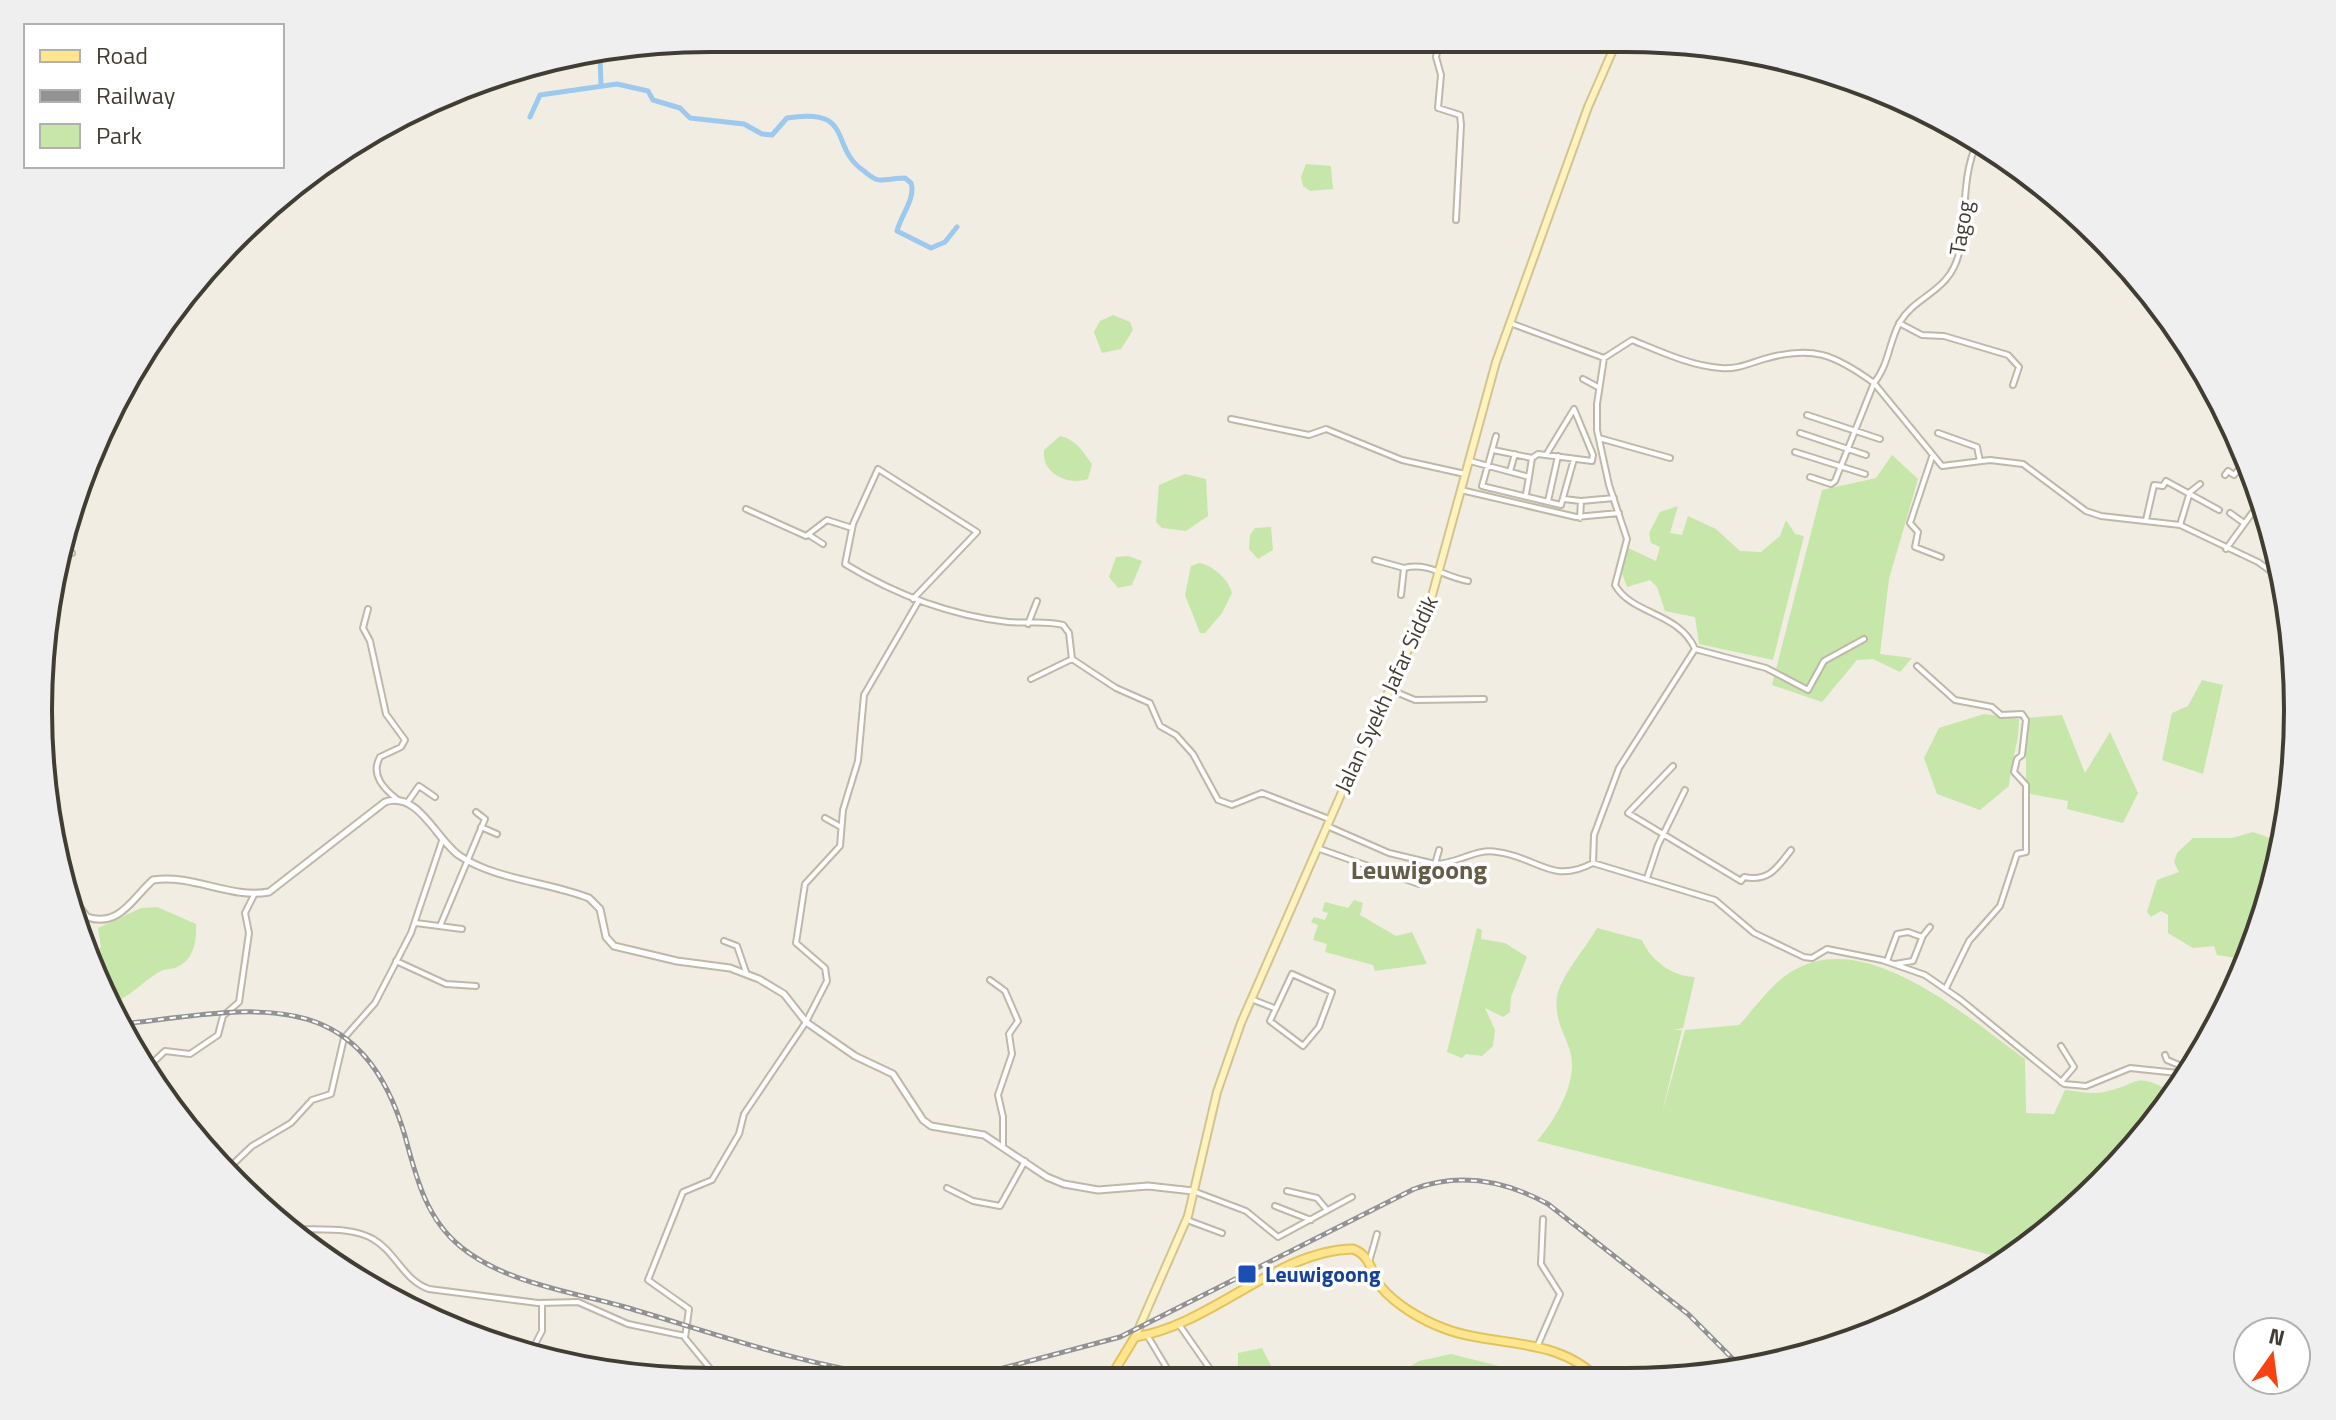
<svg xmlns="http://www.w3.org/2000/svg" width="2336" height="1420" font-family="'Titillium Web',sans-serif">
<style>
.green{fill:#c7e6aa}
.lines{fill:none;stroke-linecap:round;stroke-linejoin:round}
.canal{stroke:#9dc9ef;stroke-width:5}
.minor-casing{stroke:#bfb8a8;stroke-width:8}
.tertiary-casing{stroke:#bfb8a8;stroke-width:9}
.secondary-casing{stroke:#d2c491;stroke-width:10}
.primary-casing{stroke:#e2c35f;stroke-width:11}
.minor{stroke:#fff;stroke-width:4}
.tertiary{stroke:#fff;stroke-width:5}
.secondary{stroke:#fef3bf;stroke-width:6}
.primary{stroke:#fee58e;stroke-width:7}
.rail-casing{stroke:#929292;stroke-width:5}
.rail{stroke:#fff;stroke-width:2;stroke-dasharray:6;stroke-linecap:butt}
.transit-dot{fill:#1a4fb4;stroke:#fff;stroke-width:3}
.labels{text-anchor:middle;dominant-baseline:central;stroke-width:7;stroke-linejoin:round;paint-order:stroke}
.street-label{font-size:22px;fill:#423d33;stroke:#fff}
.transit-label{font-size:22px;font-weight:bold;fill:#164399;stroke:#fff;text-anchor:start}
.quarter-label{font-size:26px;font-weight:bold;fill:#655c4a;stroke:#fff}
.rim{fill:none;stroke:#423d33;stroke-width:4}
</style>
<rect width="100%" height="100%" fill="#f1ede2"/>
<path class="green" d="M1306,164L1331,166L1333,189L1310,191L1303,186L1301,177Z
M1113,315L1130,322L1133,330L1121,349L1102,353L1094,332L1100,321Z
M1060,436C1077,440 1082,451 1092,464L1088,479C1069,486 1041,474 1044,450Z
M1892,455L1918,479L1889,579L1880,654L1912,658L1900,672L1873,659L1857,660L1822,702L1772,685L1822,490L1876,478Z
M1185,474L1206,479L1208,516L1186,531L1162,528L1156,522L1159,485Z
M1678,506L1670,533L1682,535L1688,516L1716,529L1740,551L1761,552L1780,536L1786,520L1795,534L1804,536L1773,660L1699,644L1695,617L1665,611L1657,587L1650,580L1627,587L1622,573L1626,547L1656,561L1660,547L1651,543L1649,533L1660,512Z
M1271,527L1273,550L1258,559L1249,549L1250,535L1255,528Z
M1128,556L1142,561L1132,585L1118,588L1109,577L1116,557Z
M1199,563C1212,565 1229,579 1232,593L1222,613L1205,633H1200L1185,595L1191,566Z
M2202,680L2223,685L2203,774L2162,760L2172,713L2188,706Z
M1984,714L2019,719C2019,745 2011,760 2009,786L1980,810L1937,794L1924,758L1939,728Z
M2062,715L2085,773L2110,732L2138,793L2123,823L2067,809L2068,801L2026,793V718Z
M2253,832L2270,838C2290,873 2263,917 2250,951L2236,958L2217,955L2214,946L2193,948L2168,933V915L2161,911L2151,917L2147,912L2157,880L2179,872L2174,862L2177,853L2193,838H2232Z
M1354,900L1363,903L1360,915L1396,936L1412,932L1427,964L1375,971L1373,965L1325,952L1327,944L1313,940L1318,925L1311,922L1314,917L1325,920L1328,913L1322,911L1325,902L1348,908Z
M157,907L196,924C197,940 194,960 177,967C171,970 165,968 159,972C142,982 131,996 112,1004L90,960L101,947L98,928L141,908Z
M1477,928L1482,930L1481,939L1505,943L1527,957L1511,997L1510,1012L1503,1017L1485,1008L1495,1030L1493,1046L1482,1056L1466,1054L1462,1058L1447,1052Z
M1597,928L1642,940C1650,960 1673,977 1695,977L1683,1028L1673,1030H1682L1661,1117L1685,1030L1739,1025C1756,1007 1774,980 1796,969C1869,929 1968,1018 2025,1059L2026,1113L2054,1114L2065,1090C2077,1091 2093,1095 2104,1092C2144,1083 2131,1071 2175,1093L2159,1119L2126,1154L2114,1149L2117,1164L2069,1215L2007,1259L1537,1141C1555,1120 1579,1081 1570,1051C1564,1032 1554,1018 1557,997C1561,975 1586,948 1597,928Z
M1262,1348L1278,1379H1225L1238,1368V1353Z
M1451,1354L1555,1380L1389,1379L1419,1361Z"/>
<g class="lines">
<path class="canal" d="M600,56L601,85
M530,117L540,95L617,84L648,91L653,100L680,108L690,118L744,124L762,134L772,135L787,118C856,107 828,147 864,171C869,175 874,180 880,180C888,180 897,178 905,178L911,183C916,198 901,215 897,231L931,248L945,242L957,227"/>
<g class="minor-casing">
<path id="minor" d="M1439,42L1436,57L1441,75L1438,108L1460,115L1461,125L1456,220
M1599,43L1613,48
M1510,323L1604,358L1632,340C1659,351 1691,366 1721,368C1735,370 1751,363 1764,359C1812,345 1834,354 1874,383C1889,365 1889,341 1900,322C1916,295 1950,292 1959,253C1967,218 1961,177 1977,143
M1899,323L1922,335L1944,336L2008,355L2019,367L2013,385
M1583,379L1598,387
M1807,415L1880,439
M1231,419L1309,435L1326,429L1402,460L1465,474
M1800,433L1866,455
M1938,433L1977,447L1980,461
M1496,436L1482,486L1561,505L1574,459
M1599,438L1670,458
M1493,450L1532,458
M1795,452L1865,474
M1932,457L1910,523L1918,532L1915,547L1941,557
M1470,461L1529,477L1532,458L1538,454L1592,461L1593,455L1574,409L1546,455
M1510,471L1515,454
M2225,475L2228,471L2234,475L2240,468L2256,480
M1810,477L1831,484L1835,481L1874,383L1942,466L1990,460L2023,464L2086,511L2101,516L2180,525L2258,562L2282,579
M1461,490L1576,517L1619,513
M1526,494L1529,477
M1564,499L1581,501
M1548,501L1558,456
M746,509L806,536L827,520L852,528
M2230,513L2244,523
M1580,518L1581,501L1614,498
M2146,520L2154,485L2163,486L2166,481L2219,510
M2180,525L2190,492L2200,484
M809,535L823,544
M2226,549L2263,498
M64,555L72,553
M1375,560L1404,568
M2269,570L2277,556
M1401,595L1404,568C1430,562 1444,577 1468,581
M913,599L977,532L878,469L853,524L845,564C896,595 948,615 1008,622C1026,624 1046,620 1063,625L1069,633L1072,659L1116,688L1150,703L1160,726L1176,735L1193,754L1218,800L1232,805L1262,793L1329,819
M368,609L363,628L370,641L386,714L405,740L401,747L380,757C370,775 384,789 398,800
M1028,624L1037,601
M1695,649L1766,668L1808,690L1824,661L1864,639
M1917,666L1955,700L1992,707L2001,715L2022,714L2026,720L2022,755L2017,759L2014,772L2026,785V852L2017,854L2000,906L1969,941L1946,988
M1031,679L1072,659
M1391,690L1415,700L1484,699
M1673,766L1628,813L1741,881L1744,877C1769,882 1777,868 1791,850
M407,803L419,786L435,797
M825,818L841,827
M1327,826L1389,853L1435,864L1439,850
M481,827L497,834
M1317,848L1419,884L1435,864C1458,864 1475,848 1497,852C1538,857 1551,885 1593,863L1715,900L1754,933L1804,957L1812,958L1827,949L1882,960L1925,975L1961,1000L2064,1084L2086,1086L2130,1068L2187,1074
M1593,863L1594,835L1619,768L1695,649C1679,612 1632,615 1615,585L1627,539L1609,485L1597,430V404L1604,358
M1647,878L1658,845L1685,790
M416,923L462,929
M440,926L485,819L476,812
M724,941L737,946L746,972
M396,961L446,984L476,986
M1887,961L1897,934L1908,932L1922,937L1930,927
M1895,964L1913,961L1922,938
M1292,974L1332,992L1319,1027L1303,1046L1270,1021Z
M990,980L1005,991L1018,1021L1009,1034L1012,1054L998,1095L1003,1117V1145
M1251,999L1274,1008
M2165,1055L2167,1060L2179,1065L2178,1072
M145,1070L165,1051L190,1054L218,1035L223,1016L239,1002L249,933L245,913L254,895
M2061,1082L2074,1067L2061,1046
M230,1167L252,1146L291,1123L312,1100L331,1094L344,1038L375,1003L411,933L442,841
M947,1188L973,1201L1000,1206L1025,1161
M1193,1191L1246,1211L1278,1237L1352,1197
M1287,1191L1317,1198L1327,1210
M1275,1206L1311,1220
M275,1215L298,1228V1240
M1187,1220L1222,1233
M299,1229C322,1230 352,1227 373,1239C396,1252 403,1280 429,1289L538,1303L578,1302L628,1324L685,1336
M1369,1262L1377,1234
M1180,1326L1210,1369
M1147,1335L1171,1375
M1537,1347L1560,1294L1541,1264L1543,1219
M531,1352L542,1331V1303
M717,1377L685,1338L689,1309L648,1280L683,1192L712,1180L739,1134L744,1114L806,1022L827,981L825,968L796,943L805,884L840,846L843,810L858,761L864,695L918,602"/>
</g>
<g class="tertiary-casing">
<path id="tertiary" d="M68,892L87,917C120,928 133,897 153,880C194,874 230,899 269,892L385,802C418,790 437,841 460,856C496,880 549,882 589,898L600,909L606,937L614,946L677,961L730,968L759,979L784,994L806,1022L855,1056L893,1074L923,1120L931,1126L984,1135L1047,1177L1064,1184L1098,1190L1148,1186L1193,1191"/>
</g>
<g class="secondary-casing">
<path id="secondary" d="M1135,1337L1188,1216L1217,1092L1241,1023L1349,776L1430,603L1496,362L1588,107L1616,43"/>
</g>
<g class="primary-casing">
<path id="primary" d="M1110,1378L1135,1337C1212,1325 1277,1250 1353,1249C1372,1256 1370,1273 1381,1287C1396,1305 1422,1320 1443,1328C1494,1348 1558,1335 1599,1380"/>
</g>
<use href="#minor" class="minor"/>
<use href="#tertiary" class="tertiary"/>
<use href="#secondary" class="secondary"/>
<use href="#primary" class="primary"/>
<g class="rail-casing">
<path id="rail" d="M122,1024C249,1010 359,979 405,1136C416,1177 426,1219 461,1247C505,1283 573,1292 625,1307C714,1333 804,1366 896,1377
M948,1378L988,1372L1120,1337L1414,1189C1460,1172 1506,1181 1548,1204L1688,1314L1741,1367"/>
</g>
<use href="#rail" class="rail"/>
</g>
<rect class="transit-dot" x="1237" y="1264" width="20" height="20" rx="4"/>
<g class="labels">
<g class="street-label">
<text transform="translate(1961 228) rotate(-81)">Tagog</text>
<text transform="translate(1386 694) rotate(-65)">Jalan Syekh Jafar Siddik</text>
</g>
<g class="transit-label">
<text x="1265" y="1274">Leuwigoong</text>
</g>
<g class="quarter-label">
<text x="1419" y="869">Leuwigoong</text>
</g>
</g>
<path d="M0 0H2336V1420H0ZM710 52H1626A658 658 0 0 1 2284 710V710A658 658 0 0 1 1626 1368H710A658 658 0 0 1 52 710V710A658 658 0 0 1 710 52Z" fill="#f0efef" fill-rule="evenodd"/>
<path class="rim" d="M710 52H1626A658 658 0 0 1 2284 710V710A658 658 0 0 1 1626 1368H710A658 658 0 0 1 52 710V710A658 658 0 0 1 710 52Z"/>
<rect x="24" y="24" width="260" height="144" fill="#ffffff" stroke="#b3b1ad" stroke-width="2"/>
<rect x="40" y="50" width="40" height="12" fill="#fee58e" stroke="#b3b1ad" stroke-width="2"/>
<text x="96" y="64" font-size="24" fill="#423d33">Road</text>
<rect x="40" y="90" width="40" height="12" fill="#929292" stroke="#b3b1ad" stroke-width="2"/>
<text x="96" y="104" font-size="24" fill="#423d33">Railway</text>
<rect x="40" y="124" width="40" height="24" fill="#c7e6aa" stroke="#b3b1ad" stroke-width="2"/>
<text x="96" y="144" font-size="24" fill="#423d33">Park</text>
<g transform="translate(2272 1356) rotate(14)"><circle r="38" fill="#ffffff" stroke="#b3b1ad" stroke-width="2"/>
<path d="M0-6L14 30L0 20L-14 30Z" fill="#f94211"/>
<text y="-12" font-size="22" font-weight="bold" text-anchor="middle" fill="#423d33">N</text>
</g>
</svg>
